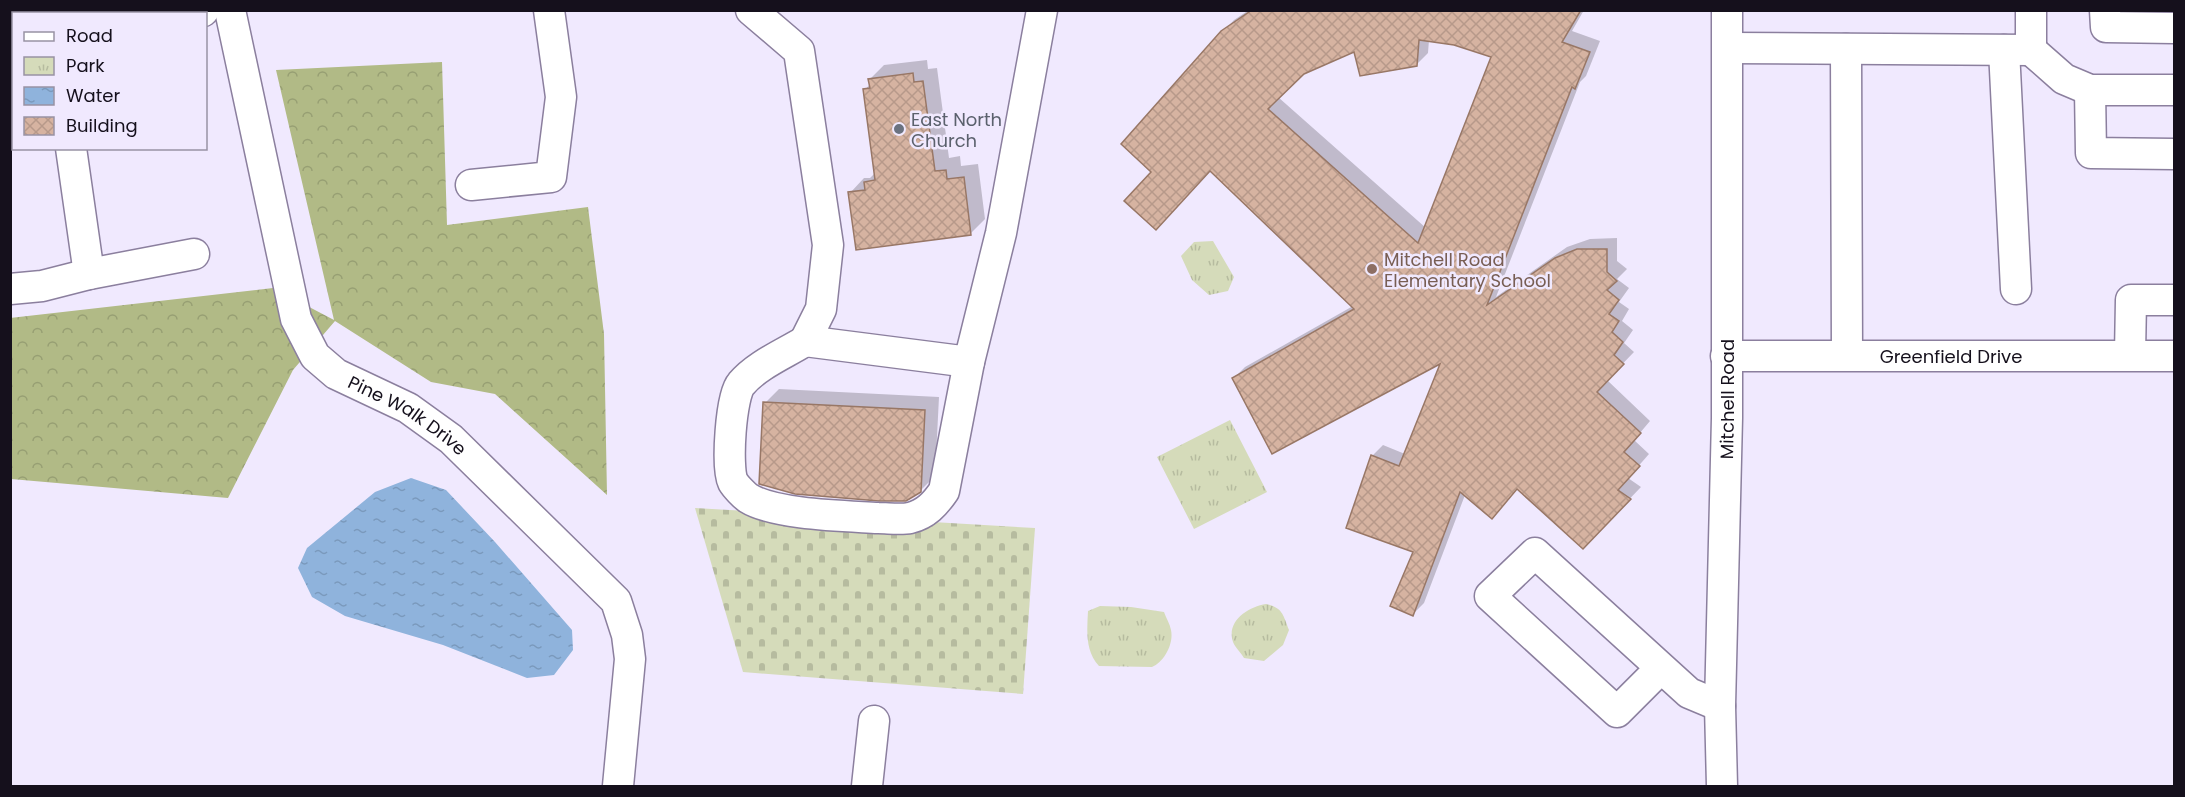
<svg xmlns="http://www.w3.org/2000/svg" width="2185" height="797" font-family="Poppins,sans-serif">
<style>
.forest{fill:url(#forest-crowns)}
.cemetery{fill:url(#cemetery-stones)}
.park{fill:url(#park-tufts)}
.water{fill:url(#water-ripples)}
.shadow{fill:#0003;fill-rule:evenodd}
.building{fill:url(#building-cross-hatch);stroke:#987766;stroke-width:1.5;fill-rule:evenodd}
.lines{fill:none;stroke-linecap:round;stroke-linejoin:round}
.minor-casing{stroke:#8b7f9e;stroke-width:33}
.major-casing{stroke:#8b7f9e;stroke-width:36}
.minor{stroke:#fff;stroke-width:30}
.major{stroke:#fff;stroke-width:33}
.worship-dot{fill:#6b7280;stroke:#f0e9fe;stroke-width:2}
.education-dot{fill:#8d6e63;stroke:#f0e9fe;stroke-width:2}
.labels{text-anchor:middle;dominant-baseline:central;stroke-width:5;stroke-linejoin:round;paint-order:stroke}
.worship-label{font-size:18px;fill:#5b616d;stroke:#f0e9fe;text-anchor:start}
.education-label{font-size:18px;fill:#785e54;stroke:#f0e9fe;text-anchor:start}
.street-label{font-size:18px;fill:#15101c;stroke:#f0e9fe}
</style>
<defs>
<pattern id="forest-crowns" width="20" height="18" patternUnits="userSpaceOnUse" patternTransform="scale(1.5)"><rect width="20" height="18" fill="#b1ba86"/><path d="M2 6a3 3 0 1 1 6 0M12 15a3 3 0 1 1 6 0" fill="none" stroke="#979f73"/></pattern>
<pattern id="cemetery-stones" width="16" height="16" patternUnits="userSpaceOnUse" patternTransform="scale(1.5)"><rect width="16" height="16" fill="#d5dbba"/><path d="M2 7V4a2 2 0 0 1 4 0v3zM10 15v-3a2 2 0 0 1 4 0v3z" fill="#b6bb9f"/></pattern>
<pattern id="park-tufts" width="24" height="20" patternUnits="userSpaceOnUse" patternTransform="scale(1.5)"><rect width="24" height="20" fill="#d5dbba"/><path d="M3 7l-1-3M5 7V3M7 7l1-3M15 17l-1-3M17 17v-4M19 17l1-3" fill="none" stroke="#b6bb9f"/></pattern>
<pattern id="water-ripples" width="26" height="14" patternUnits="userSpaceOnUse" patternTransform="scale(1.5)"><rect width="26" height="14" fill="#8fb3dc"/><path d="M2 4q2-2 4 0t4 0M15 11q2-2 4 0t4 0" fill="none" stroke="#7a99bc"/></pattern>
<pattern id="building-cross-hatch" width="8" height="8" patternUnits="userSpaceOnUse" patternTransform="scale(1.5)"><rect width="8" height="8" fill="#d6b3a1"/><path d="M0 0l8 8M0 8l8-8" fill="none" stroke="#b7998a"/></pattern>
</defs>
<rect width="100%" height="100%" fill="#f0e9fe"/>
<path class="forest" d="M442,62L447,225L588,207L604,334L607,495L495,394L431,382L335,321L293,370L228,498L11,479L10,318L273,288L334,320L276,70Z"/>
<path class="cemetery" d="M695,508L1035,528L1023,694L743,672Z"/>
<path class="park" d="M1213,241L1234,277L1228,291L1209,295L1192,280L1181,256L1194,242Z
M1230,420L1267,492L1194,529L1157,457Z
M1266,604C1283,608 1283,615 1289,630L1283,645L1264,661L1244,658C1241,653 1235,647 1233,642C1226,621 1248,607 1266,604Z
M1100,606L1131,607L1164,612C1166,618 1170,624 1171,630C1174,644 1164,662 1152,667L1099,666C1085,651 1087,630 1088,611Z"/>
<path class="water" d="M411,478L446,490L495,542L572,630L573,650L554,675L527,678L443,645L345,616L312,597L298,568L307,548L375,492Z"/>
<path class="shadow" d="M1249,10H1584L1572,31L1600,41L1586,76L1580,82L1496,297L1567,247L1590,239L1617,238V261L1627,269L1617,279L1629,288L1619,302L1629,309L1622,321L1633,330L1624,343L1634,352L1607,380L1650,421L1634,440L1649,454L1628,478L1641,487L1594,536L1518,488L1492,517L1465,495L1424,603L1413,614L1415,551L1372,456L1383,445L1405,454L1443,361L1234,378L1245,367L1353,306L1210,169L1153,171L1223,32L1234,20ZM1429,40L1454,43L1493,56L1426,228L1278,97L1303,73L1355,50L1417,64L1428,53Z
M927,60L928,69L937,68L949,158L960,156L961,166L978,164L985,219L971,233L850,193L864,178H870L876,172L865,90L870,84V79L884,65Z
M779,389L939,397L935,476L920,491L813,495L780,490L761,483L765,403Z"/>
<path class="building" d="M1252,10H1581L1562,42L1590,52L1575,89L1572,87L1487,305L1555,258L1577,249H1607V272L1617,281L1607,290L1619,300L1609,314L1619,321L1612,332L1623,342L1614,355L1624,364L1597,392L1641,433L1624,452L1640,466L1618,490L1631,499L1583,549L1517,489L1492,519L1460,492L1413,616L1390,606L1413,552L1346,528L1371,455L1399,466L1440,364L1272,454L1232,378L1354,309L1210,171L1156,230L1124,201L1151,172L1121,144L1221,31ZM1419,40L1454,45L1491,57L1418,243L1268,109L1304,74L1354,52L1360,76L1417,66Z
M913,73L914,82L923,81L935,171L946,170L947,179L964,177L971,235L856,250L848,192L865,190L864,182L875,180L863,89L870,88L868,79Z
M763,402L925,410L921,492L906,501H879L795,494L759,484Z"/>
<g class="lines">
<g class="minor-casing">
<g id="minor">
<path id="s1" d="M230,10L296,319L315,356L336,374L408,408L451,439L616,601L627,635L630,659L618,786"/>
<path d="M751,10L799,51L828,245L821,309L805,341L969,362L1001,233L1042,10"/>
<path d="M2105,10L2106,27L2174,28"/>
<path d="M1728,48L2031,50V10"/>
<path d="M1846,49L1847,355"/>
<path d="M2004,50L2016,289"/>
<path d="M2031,50L2064,79L2090,90H2174"/>
<path d="M2090,90L2091,153L2174,154"/>
<path d="M10,132H14"/>
<path d="M71,148L89,274"/>
<path d="M471,185L551,177L561,97L549,10"/>
<path d="M10,289L42,286L89,274L194,254"/>
<path d="M805,341C784,354 757,365 741,384C731,395 726,467 733,482C736,487 744,495 748,498C775,515 846,516 878,518C888,518 900,520 910,518C926,514 935,504 944,491L969,362"/>
<path d="M2130,354L2131,300H2174"/>
<path id="s2" d="M1726,356H2174"/>
<path d="M1661,668L1617,712L1490,596L1535,553L1689,693L1720,706"/>
<path d="M867,786L874,721"/>
<path id="s3" d="M1722,786L1720,706L1727,418V10"/>
</g>
</g>
<g class="major-casing">
<path id="major" d="M185,14L202,10
M10,42L14,41"/>
</g>
<use href="#minor" class="minor"/>
<use href="#major" class="major"/>
</g>
<circle class="worship-dot" cx="899" cy="129" r="6"/>
<circle class="education-dot" cx="1372" cy="269" r="6"/>
<g class="labels">
<g class="worship-label">
<text x="911" y="119">East North<tspan x="911" dy="21">Church</tspan></text>
</g>
<g class="education-label">
<text x="1384" y="259">Mitchell Road<tspan x="1384" dy="21">Elementary School</tspan></text>
</g>
<g class="street-label">
<text stroke="none"><textPath href="#s2" startOffset="225">Greenfield Drive</textPath></text>
<text stroke="none"><textPath href="#s3" startOffset="387">Mitchell Road</textPath></text>
<text stroke="none"><textPath href="#s1" startOffset="468">Pine Walk Drive</textPath></text>
</g>
</g>
<rect width="2185" height="797" fill="none" stroke="#15101c" stroke-width="24"/>
<rect x="12" y="12" width="195" height="138" fill="#f0e9fe" stroke="#9892a4" stroke-width="1.5"/>
<rect x="24" y="32" width="30" height="9" fill="#ffffff" stroke="#9892a4" stroke-width="1.5"/>
<text x="66" y="42" font-size="18" fill="#15101c">Road</text>
<rect x="24" y="57" width="30" height="18" fill="url(#park-tufts)" stroke="#9892a4" stroke-width="1.5"/>
<text x="66" y="72" font-size="18" fill="#15101c">Park</text>
<rect x="24" y="87" width="30" height="18" fill="url(#water-ripples)" stroke="#9892a4" stroke-width="1.5"/>
<text x="66" y="102" font-size="18" fill="#15101c">Water</text>
<rect x="24" y="117" width="30" height="18" fill="url(#building-cross-hatch)" stroke="#9892a4" stroke-width="1.5"/>
<text x="66" y="132" font-size="18" fill="#15101c">Building</text>
</svg>
